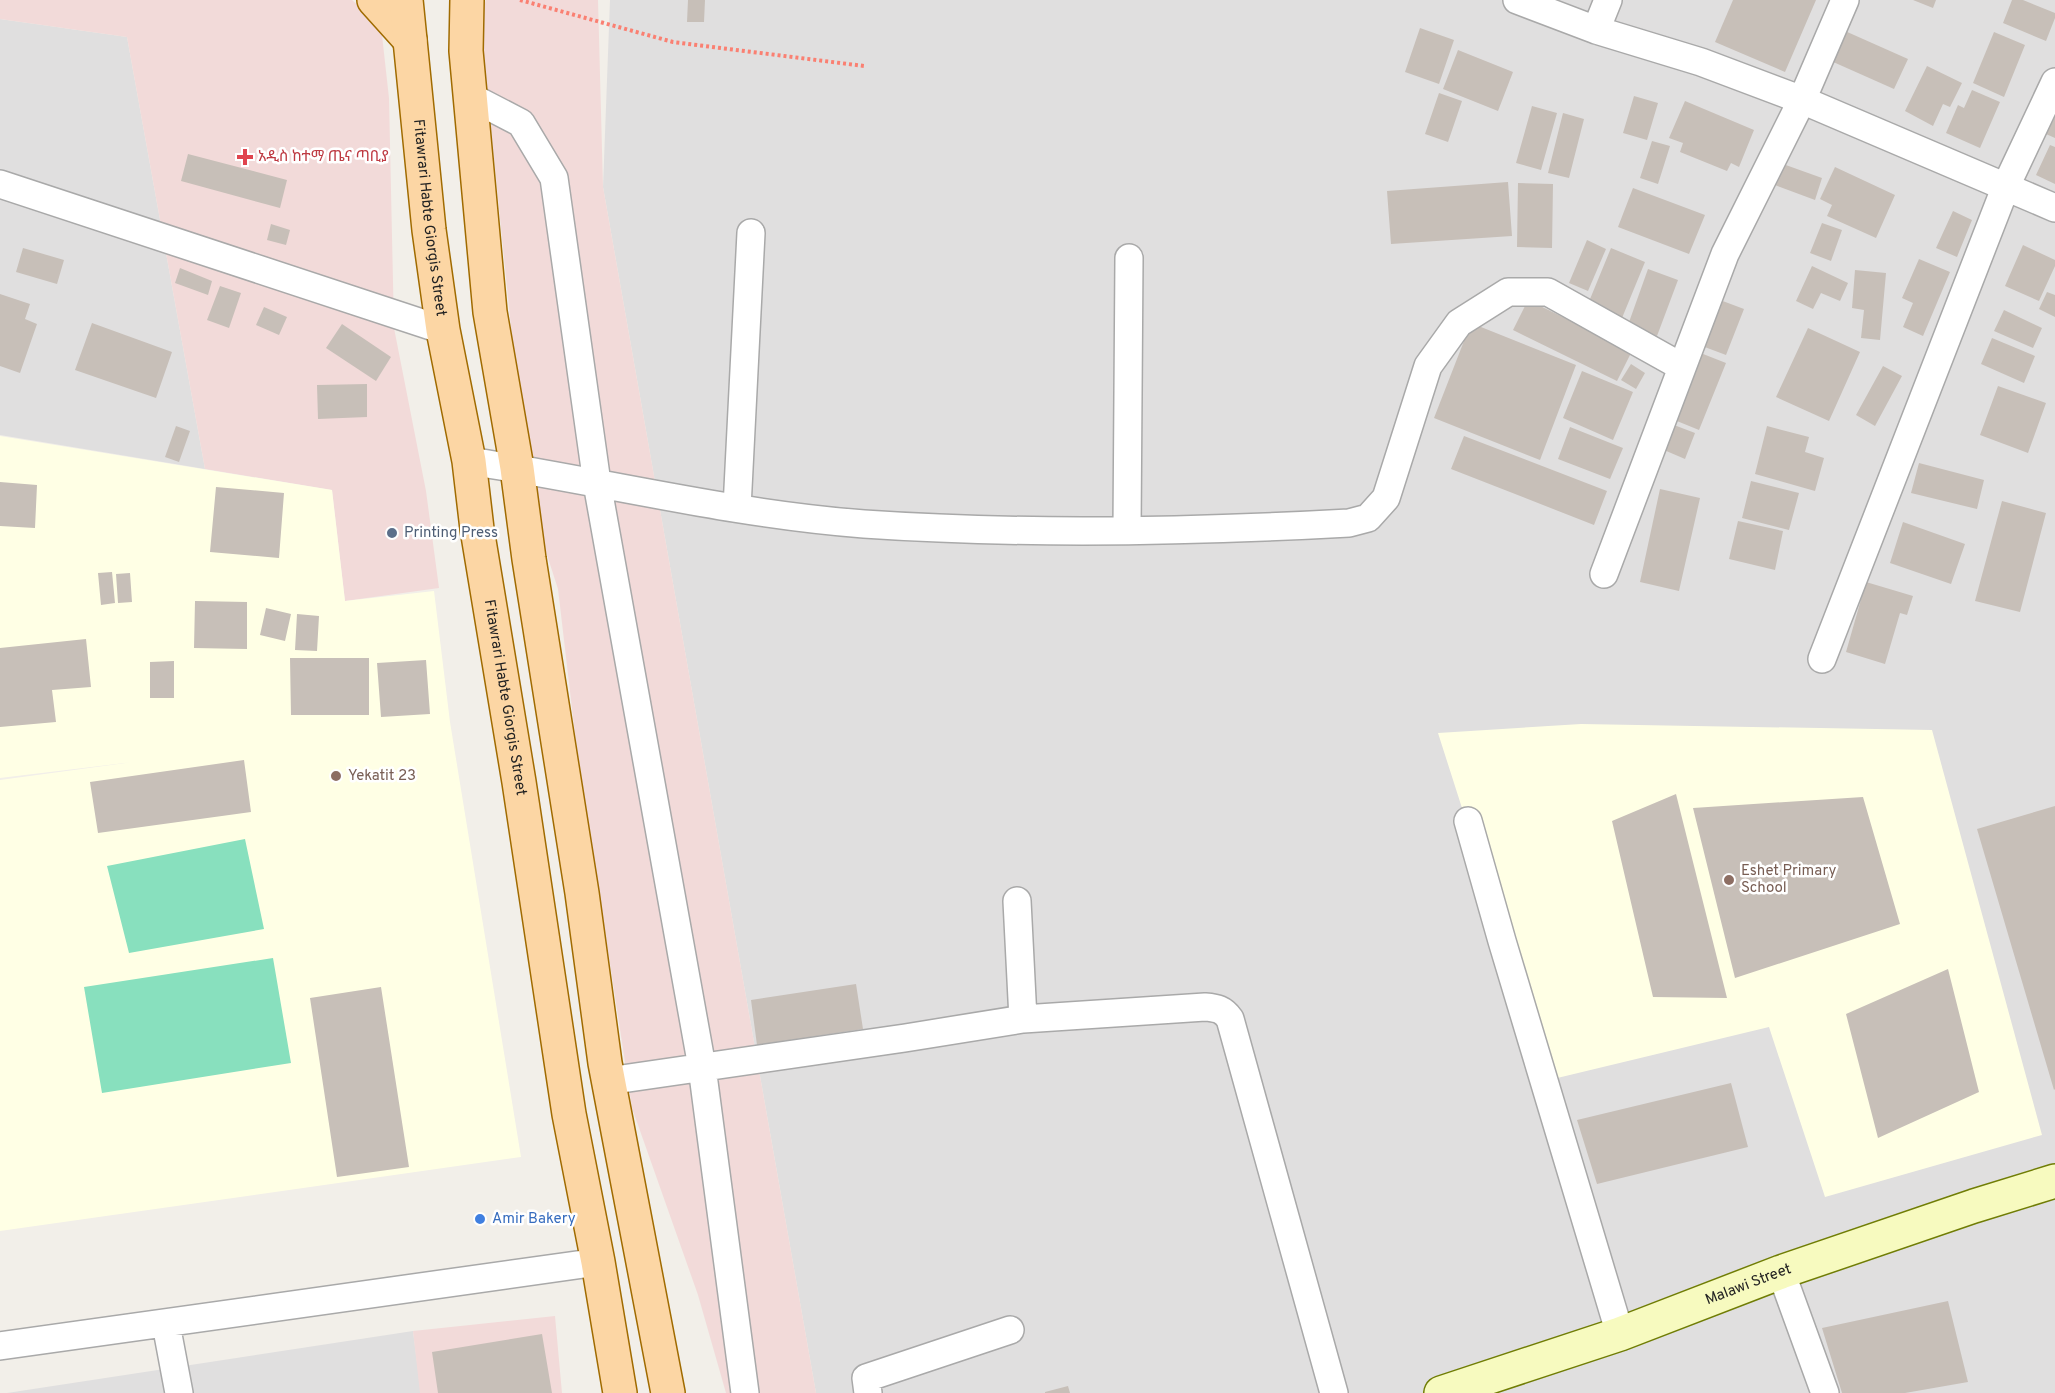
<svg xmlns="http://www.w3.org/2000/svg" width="2055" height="1393" font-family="Overpass,'Noto Sans Ethiopic',sans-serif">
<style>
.residential{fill:#e0dfdf}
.commercial{fill:#f2dad9}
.education{fill:#ffffe5}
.pitch{fill:#88e0be}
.building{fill:#c7bfb8}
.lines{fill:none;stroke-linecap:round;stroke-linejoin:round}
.street-casing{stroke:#a9a9a9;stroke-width:30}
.secondary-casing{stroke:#707d05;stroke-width:36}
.primary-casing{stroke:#a06b00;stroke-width:36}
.path{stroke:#fa8072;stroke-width:4;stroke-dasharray:3 3;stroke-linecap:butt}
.street{stroke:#fff;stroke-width:27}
.secondary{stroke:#f7fabf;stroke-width:33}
.primary{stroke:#fcd6a4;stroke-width:33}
.health-dot{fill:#e0444e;stroke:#fff;stroke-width:2}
.service-dot{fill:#5c6f8a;stroke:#fff;stroke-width:2}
.education-dot{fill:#8d6e63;stroke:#fff;stroke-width:2}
.shop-dot{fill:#3f7fe0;stroke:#fff;stroke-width:2}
.labels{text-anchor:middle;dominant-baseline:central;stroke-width:5;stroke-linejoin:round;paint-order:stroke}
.health-label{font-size:15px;fill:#be3a42;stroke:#fff;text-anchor:start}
.street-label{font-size:15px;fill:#222;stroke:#fff}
.service-label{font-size:15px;fill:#4e5e75;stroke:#fff;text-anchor:start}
.education-label{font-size:15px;fill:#785e54;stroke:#fff;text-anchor:start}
.shop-label{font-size:15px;fill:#366cbe;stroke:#fff;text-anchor:start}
</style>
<rect width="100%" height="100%" fill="#f2efe9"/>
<path class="residential" d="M610,0H2055V1393H816L603,187Z
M0,19L127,37L205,469L0,435Z
M413,1331L421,1393H7Z"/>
<path class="commercial" d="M0,0H352L381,26L389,98L394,328L426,491L439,588L345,601L332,490L205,469L127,37L0,19Z
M486,0H598L603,187L816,1393H726L698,1295L632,1108L575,734L558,589L528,496L480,19Z
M555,1316L562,1393H420L413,1331Z"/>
<path class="education" d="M0,436L332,490L345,601L434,591L450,722L521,1157L0,1231V780L133,762L0,778Z
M1581,724L1932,730L2042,1135L1825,1197L1769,1027L1549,1080L1438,733Z"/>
<path class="pitch" d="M245,839L264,929L129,953L107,866Z
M273,958L291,1063L102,1093L84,987Z"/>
<path class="building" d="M688,0H705L704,22H687Z
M1733,0H1816L1785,72L1715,42Z
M1913,0H1936L1933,8Z
M2012,0H2023L2055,13V18L2046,41L2003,23Z
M1420,28L1454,40L1439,84L1405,72Z
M1845,31L1908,59L1894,89L1831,61Z
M1994,32L2025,45L2004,97L1973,83Z
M1458,50L1513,72L1498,111L1443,89Z
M1927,66L1962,83L1950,107L1943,104L1933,126L1905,111Z
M1972,90L2000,102L1980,148L1946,133L1958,105L1964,108Z
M1439,93L1462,101L1448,142L1425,134Z
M1634,96L1658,103L1647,140L1623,133Z
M1685,101L1754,130L1739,167L1731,163L1727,171L1680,152L1683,143L1669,138Z
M1532,106L1557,113L1541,170L1516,163Z
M1563,113L1584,119L1569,178L1548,173Z
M2055,117V138L2046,134Z
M1652,141L1670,146L1658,184L1640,178Z
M2050,145L2055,147V184L2036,175Z
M188,154L287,180L280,208L181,181Z
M1783,164L1822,178L1815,200L1775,185Z
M1835,167L1895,195L1876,238L1827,216L1832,205L1820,199Z
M1508,182L1512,236L1391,244L1387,191Z
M1518,183L1553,184L1552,248L1517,247Z
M1633,188L1705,215L1689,254L1618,227Z
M1953,211L1972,220L1957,257L1936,248Z
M1822,223L1842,230L1831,261L1810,253Z
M271,224L290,230L286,245L267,240Z
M1587,240L1606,249L1588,291L1569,283Z
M2023,245L2055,260V266L2039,301L2005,286Z
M23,248L64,260L57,284L16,272Z
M1611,248L1645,262L1622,318L1588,304Z
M1919,259L1950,272L1923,336L1903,327L1913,303L1902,298Z
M1812,266L1848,283L1840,301L1821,293L1813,309L1796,301Z
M180,268L212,281L208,295L175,283Z
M1648,269L1678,280L1657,336L1628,325Z
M1855,270L1886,273L1880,340L1861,338L1864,310L1852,308Z
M220,286L241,293L229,328L207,320Z
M2047,292L2055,295V317L2039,309Z
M0,294L30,304L25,319L37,324L20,373L0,366Z
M1528,300L1632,351L1617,381L1513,330Z
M1720,300L1744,309L1726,355L1702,346Z
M264,307L287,317L279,335L256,325Z
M2004,310L2042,328L2033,348L1994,331Z
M92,323L172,352L156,398L75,370Z
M1471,323L1576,365L1540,460L1434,418Z
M342,324L391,357L376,381L326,348Z
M1808,328L1860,352L1829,421L1776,397Z
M1992,338L2035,356L2024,383L1981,364Z
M1698,352L1726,363L1699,430L1672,419Z
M1631,364L1645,373L1636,389L1621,380Z
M1883,366L1902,376L1875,426L1856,415Z
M1582,371L1633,392L1613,440L1563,418Z
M367,384V417L318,419L317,385Z
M1998,386L2046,403L2028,453L1980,435Z
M1674,425L1695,433L1685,459L1664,450Z
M176,426L190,431L179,462L165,457Z
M1767,426L1809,437L1805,452L1824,458L1815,491L1755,474Z
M1570,427L1623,448L1610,479L1558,459Z
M1464,436L1607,491L1594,525L1451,469Z
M1919,463L1984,480L1977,509L1911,493Z
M1751,481L1799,493L1789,530L1742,518Z
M0,482L37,485L35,528L0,526Z
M216,487L284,493L279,558L210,552Z
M1660,489L1700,498L1679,591L1640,582Z
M2002,501L2046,513L2020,612L1975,601Z
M1738,521L1783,531L1775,570L1729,559Z
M1903,522L1965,544L1951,584L1890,563Z
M112,572L115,603L101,605L98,573Z
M130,573L132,602L118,603L116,574Z
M1866,582L1913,596L1907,615L1900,613L1885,664L1846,652Z
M195,601L247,602V649L194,648Z
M266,608L291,614L285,641L260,635Z
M297,614L319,616L317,651L295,650Z
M86,639L91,687L52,690L56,722L0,727V648Z
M290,658H369V715H291Z
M426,660L430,714L381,717L377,663Z
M174,661V698H150V662Z
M244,760L251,812L98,833L90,782Z
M1676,794L1727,998L1653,997L1612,821Z
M1863,797L1900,924L1735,978L1693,808Z
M2055,806V1089L2054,1090L1977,829Z
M1948,969L1979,1092L1878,1138L1846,1014Z
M856,984L863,1029L757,1045L751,1000Z
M381,987L409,1167L337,1177L310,998Z
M1731,1083L1748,1147L1597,1184L1577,1120Z
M1948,1301L1968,1382L1905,1393H1842L1822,1328Z
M542,1334L552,1393H438L432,1352Z
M1068,1386L1070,1393H1045V1392Z"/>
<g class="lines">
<g class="street-casing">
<path id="street" d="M1517,0L1596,30L1701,62L1802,100L2055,208
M1596,30L1608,0
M469,96L521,123L554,178L597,483L702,1067L745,1393
M0,184L443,330
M469,461C600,481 731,514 864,524C1025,535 1188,532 1349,523L1368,518L1386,498L1428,366L1459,323L1508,292H1548L1682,367
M737,508L751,233
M1127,530L1129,258
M1604,574L1725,254L1802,100L1845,0
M1822,659L2006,186L2055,82
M1468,821L1502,941L1620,1334
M1017,901L1023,1019
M608,1081L905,1038L1023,1019L1205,1007C1217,1008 1223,1009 1230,1019L1334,1393
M1781,1272L1825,1393
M166,1324L179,1393
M0,1346L598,1262
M868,1393L866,1378L1010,1330"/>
</g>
<g class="secondary-casing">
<g id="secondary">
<path id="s1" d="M1441,1393L1620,1334L1781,1272L1974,1206L2055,1181"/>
</g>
</g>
<g class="primary-casing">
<g id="primary">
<path d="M374,0L410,40"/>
<path id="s2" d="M406,0L429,230L443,330L469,461L477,529L519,782L569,1114L598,1262L620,1393"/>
<path d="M467,0L466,51L490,312L517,468L529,559L582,893L605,1063L668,1393"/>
</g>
</g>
<path class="path" d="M520,0L673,42L864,66"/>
<use href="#street" class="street"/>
<use href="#secondary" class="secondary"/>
<use href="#primary" class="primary"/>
</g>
<path class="health-dot" d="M242 148h6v6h6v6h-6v6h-6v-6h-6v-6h6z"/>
<circle class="service-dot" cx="392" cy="533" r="6"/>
<g class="education-dot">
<circle cx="336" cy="776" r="6"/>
<circle cx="1729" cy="880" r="6"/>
</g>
<circle class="shop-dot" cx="480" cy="1219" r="6"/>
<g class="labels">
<g class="health-label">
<text x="258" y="157">አዲስ ከተማ ጤና ጣቢያ</text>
</g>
<g class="street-label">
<text stroke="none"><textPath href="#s2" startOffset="219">Fitawrari Habte Giorgis Street</textPath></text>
<text stroke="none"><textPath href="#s2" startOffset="705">Fitawrari Habte Giorgis Street</textPath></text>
<text stroke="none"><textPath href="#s1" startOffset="326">Malawi Street</textPath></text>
</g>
<g class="service-label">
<text x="404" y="533">Printing Press</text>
</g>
<g class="education-label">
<text x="348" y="776">Yekatit 23</text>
<text x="1741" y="871">Eshet Primary<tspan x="1741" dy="17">School</tspan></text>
</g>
<g class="shop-label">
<text x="492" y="1219">Amir Bakery</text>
</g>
</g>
</svg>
